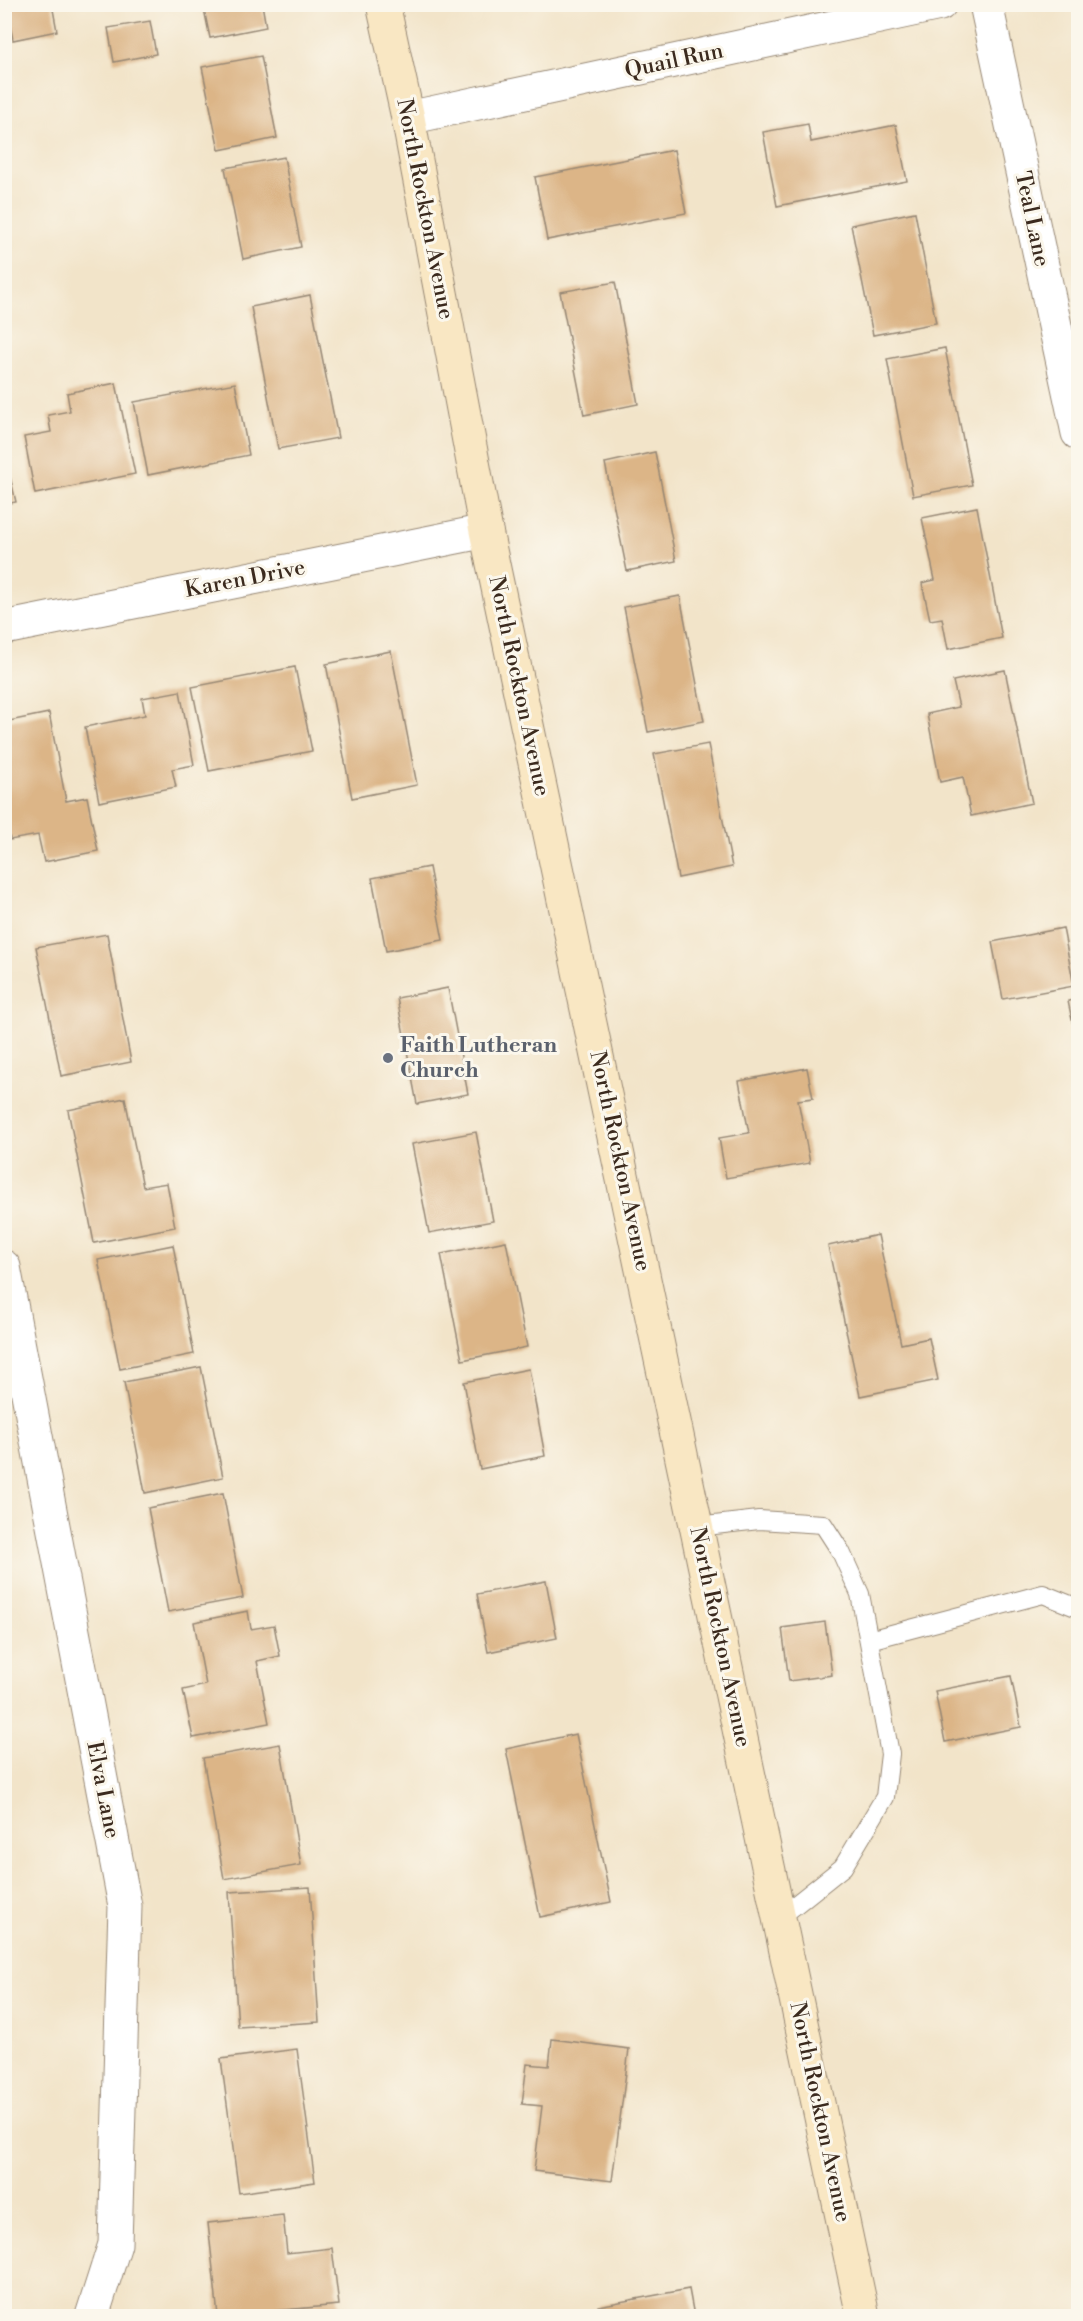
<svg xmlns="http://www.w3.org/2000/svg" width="1083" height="2321" font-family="'Libre Bodoni',serif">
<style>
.building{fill:#dcb587}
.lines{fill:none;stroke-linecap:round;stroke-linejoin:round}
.lane-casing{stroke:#968774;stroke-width:20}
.street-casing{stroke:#968774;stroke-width:35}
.secondary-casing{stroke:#968774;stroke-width:35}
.lane{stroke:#fff;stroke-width:18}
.street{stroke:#fff;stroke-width:33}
.secondary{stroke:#f9e7c3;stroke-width:33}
.worship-dot{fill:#6b7280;stroke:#fbf7ec;stroke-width:2}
.labels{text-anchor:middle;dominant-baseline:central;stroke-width:6;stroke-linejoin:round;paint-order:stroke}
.street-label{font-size:22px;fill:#3b2a1e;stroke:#fbf7ec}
.worship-label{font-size:22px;font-weight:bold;fill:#5b616d;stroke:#fbf7ec;text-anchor:start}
</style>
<rect width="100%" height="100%" fill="#fbf7ec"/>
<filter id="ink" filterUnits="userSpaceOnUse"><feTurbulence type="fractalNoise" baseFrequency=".0167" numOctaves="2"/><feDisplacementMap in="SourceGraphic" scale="12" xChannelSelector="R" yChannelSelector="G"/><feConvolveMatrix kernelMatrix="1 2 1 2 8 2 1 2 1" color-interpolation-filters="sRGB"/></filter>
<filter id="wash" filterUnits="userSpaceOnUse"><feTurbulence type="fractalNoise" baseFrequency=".008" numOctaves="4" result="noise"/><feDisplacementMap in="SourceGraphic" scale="24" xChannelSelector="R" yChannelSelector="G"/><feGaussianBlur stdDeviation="1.35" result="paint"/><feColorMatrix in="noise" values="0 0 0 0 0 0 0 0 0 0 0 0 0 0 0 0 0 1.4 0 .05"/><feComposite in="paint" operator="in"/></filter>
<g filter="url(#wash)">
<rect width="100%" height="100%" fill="#f2e4c9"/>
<g id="blocks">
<path class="building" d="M6,4H52L57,31L13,40Z
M203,4H262L266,27L210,38Z
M150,21L156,54L114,62L108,28Z
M261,56L277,138L219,150L202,67Z
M808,124L811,142L896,125L907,181L777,206L763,132Z
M674,150L686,213L547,240L535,177Z
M284,157L301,247L243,259L225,168Z
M915,212L936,323L873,335L851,225Z
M615,282L638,404L584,415L560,292Z
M310,295L338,438L278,449L251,307Z
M945,348L972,485L913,496L887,359Z
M116,383L135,474L35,494L24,437L51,432L48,415L70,411L67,393Z
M235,383L249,455L148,475L134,402Z
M4,451L16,502L4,504Z
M655,452L676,561L627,571L605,463Z
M977,507L1002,638L948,649L942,618L930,620L922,583L935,580L922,518Z
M680,596L704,721L648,732L624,607Z
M391,651L417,785L352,798L326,664Z
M295,667L312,751L209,771L192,687Z
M1005,670L1032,803L971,816L963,777L940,782L927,714L959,707L953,681Z
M180,691L194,765L172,769L176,787L99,802L85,727L145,715L142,698Z
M49,713L66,801L87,797L98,851L44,862L38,835L10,840L4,810V722Z
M708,744L732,867L678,878L654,754Z
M429,867L443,940L386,951L372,878Z
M1063,928L1074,986L1003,999L992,942Z
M107,934L131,1062L61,1076L36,947Z
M448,988L468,1094L417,1104L397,998Z
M1078,999V1039H1076L1068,1001Z
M807,1068L813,1098L798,1100L810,1163L726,1178L719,1138L749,1133L739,1081Z
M125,1098L143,1187L167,1183L175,1227L94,1243L68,1110Z
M476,1132L493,1221L429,1233L412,1144Z
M878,1235L901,1344L929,1338L938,1380L860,1396L828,1246Z
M506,1241L527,1347L462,1360L441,1254Z
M173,1245L194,1354L120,1369L98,1260Z
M201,1367L223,1477L145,1493L124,1382Z
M529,1369L545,1456L480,1469L464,1382Z
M223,1493L243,1598L168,1612L148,1508Z
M546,1581L557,1638L488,1652L477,1594Z
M248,1611L251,1629L274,1625L280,1656L257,1661L269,1723L193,1738L183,1690L206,1685L194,1622Z
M825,1622L832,1675L789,1681L782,1628Z
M1011,1676L1021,1727L945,1742L935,1691Z
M576,1734L611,1902L540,1917L506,1749Z
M280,1744L301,1865L224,1879L203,1758Z
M310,1887L319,2022L238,2027L229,1892Z
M552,2039L629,2049L612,2181L534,2171L542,2106L522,2104L527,2064L549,2066Z
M297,2049L315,2182L239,2193L221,2059Z
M283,2215L287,2253L332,2248L339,2305L218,2316L208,2223Z
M689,2289L694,2316H600L598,2306Z"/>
</g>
</g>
<g filter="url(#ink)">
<use href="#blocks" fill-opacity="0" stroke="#968774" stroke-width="1.5"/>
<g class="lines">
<g class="lane-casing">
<path id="lane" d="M697,1527L759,1520L823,1524L841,1552L860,1594L890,1754L885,1797L843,1867L779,1918
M869,1640L1043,1594L1078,1608"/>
</g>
<g class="street-casing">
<path id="street" d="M986,4L1078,433
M408,118L940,4
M4,628L486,531
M4,1267L125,1906L115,2244L92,2316"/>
</g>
<g class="secondary-casing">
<path id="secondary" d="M383,4L408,118L486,531L863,2316"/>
</g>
<use href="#lane" class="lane"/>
<use href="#street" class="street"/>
<use href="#secondary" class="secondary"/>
</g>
</g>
<circle class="worship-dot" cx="388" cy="1058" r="6"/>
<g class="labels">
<g class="street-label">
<text transform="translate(674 61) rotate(-12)">Quail Run</text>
<text transform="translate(425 209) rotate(79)">North Rockton Avenue</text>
<text transform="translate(1032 219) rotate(78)">Teal Lane</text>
<text transform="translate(245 579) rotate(-11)">Karen Drive</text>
<text transform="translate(519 686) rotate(78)">North Rockton Avenue</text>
<text transform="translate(620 1161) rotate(78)">North Rockton Avenue</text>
<text transform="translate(720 1637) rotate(78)">North Rockton Avenue</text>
<text transform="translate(103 1790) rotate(79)">Elva Lane</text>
<text transform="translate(820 2112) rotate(78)">North Rockton Avenue</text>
</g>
<g class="worship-label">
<text x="400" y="1045">Faith Lutheran<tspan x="400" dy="25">Church</tspan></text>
</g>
</g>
<rect width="1083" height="2321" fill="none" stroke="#fbf7ec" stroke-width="24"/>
</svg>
